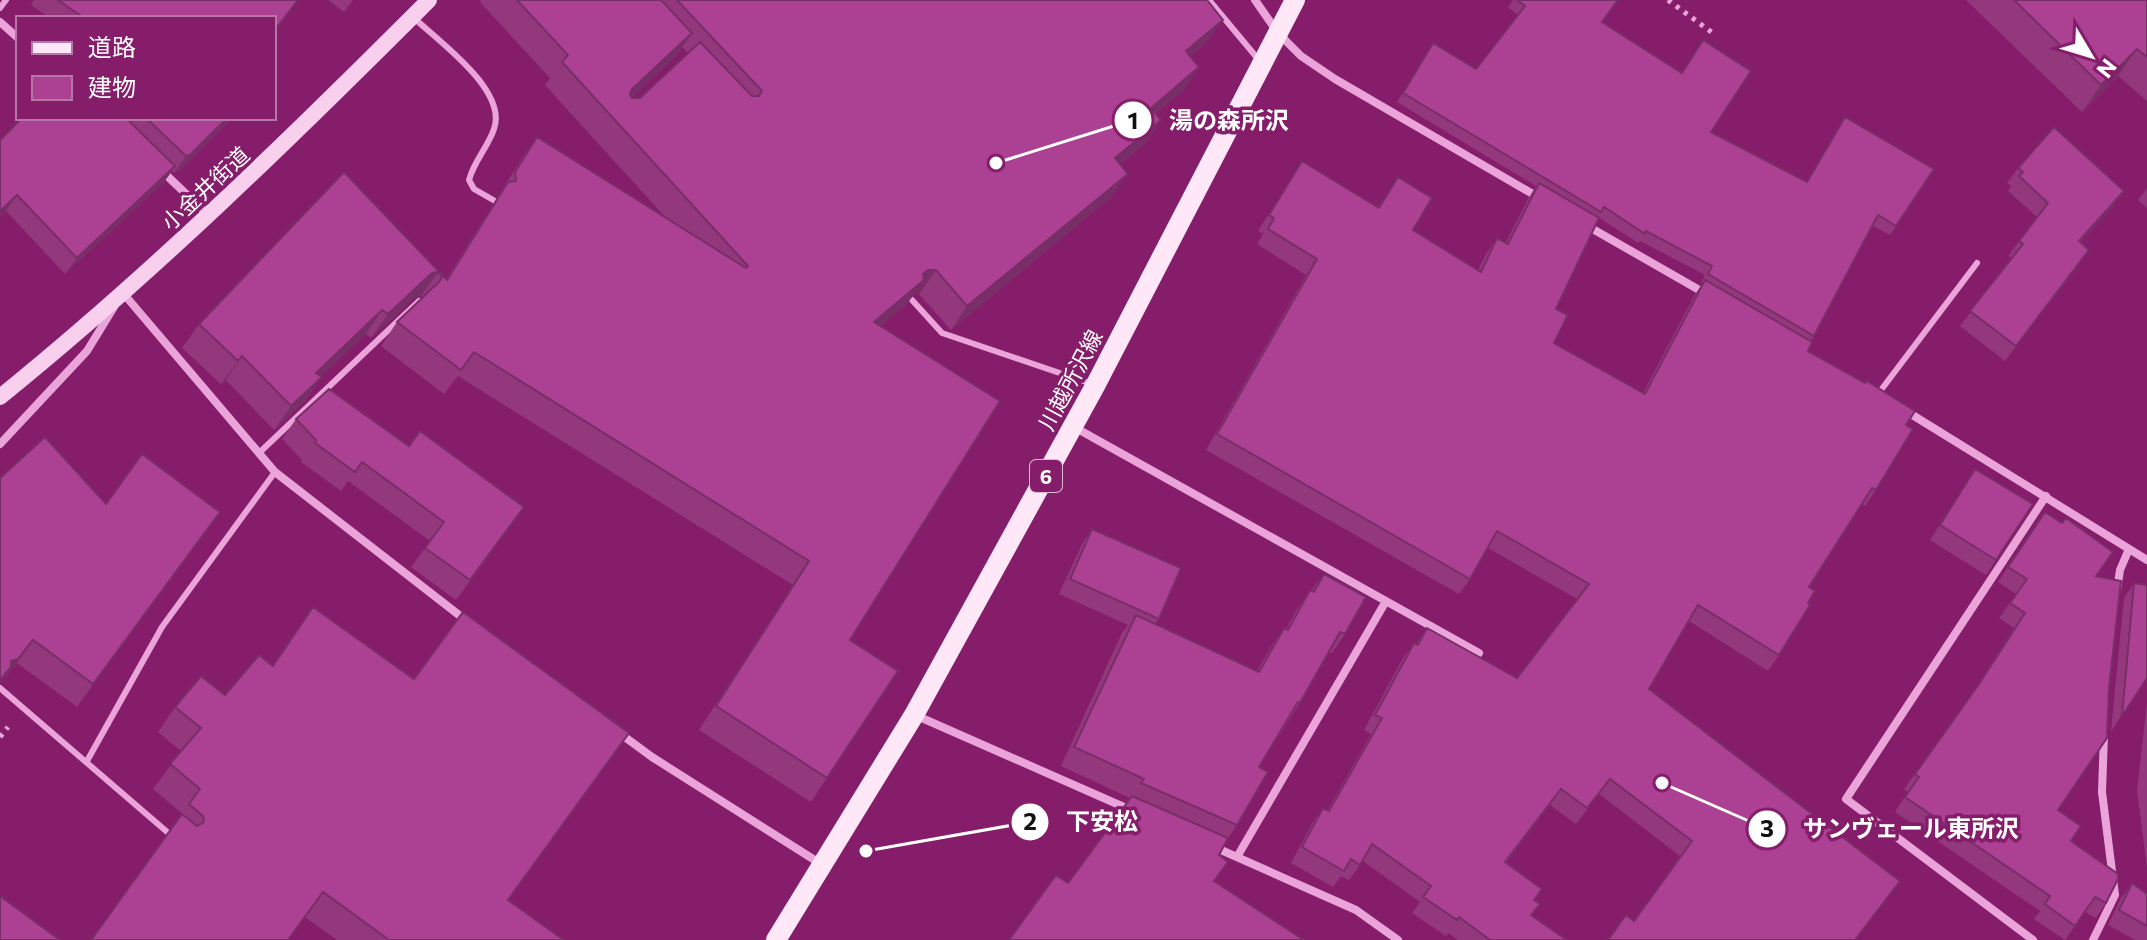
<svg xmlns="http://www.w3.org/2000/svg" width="2147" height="940" font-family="Commissioner,'Noto Sans JP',sans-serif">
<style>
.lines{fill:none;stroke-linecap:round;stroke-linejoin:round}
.path{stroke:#eba4da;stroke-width:5;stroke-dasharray:4 6;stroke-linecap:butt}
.lane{stroke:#eba4da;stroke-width:6}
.street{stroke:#eba4da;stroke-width:8}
.secondary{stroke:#f8d0ee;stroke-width:16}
.primary{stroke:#fee8f8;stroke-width:20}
.wall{fill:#94387e;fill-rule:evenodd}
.shaded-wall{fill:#782e67}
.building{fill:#ac4193;stroke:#782e67;stroke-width:2}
.labels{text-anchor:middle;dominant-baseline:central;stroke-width:7;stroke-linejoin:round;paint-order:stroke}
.shield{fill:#851d6b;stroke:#dabbd3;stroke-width:2}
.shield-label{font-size:20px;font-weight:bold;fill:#fff}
.street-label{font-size:22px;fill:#fff;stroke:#851d6b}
.leader{fill:none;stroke:#fff;stroke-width:3}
.callout-dot{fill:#fff;stroke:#851d6b;stroke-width:3}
.mark-label{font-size:24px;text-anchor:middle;font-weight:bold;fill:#111}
.callout-label{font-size:24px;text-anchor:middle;font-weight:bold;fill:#fff;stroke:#851d6b;stroke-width:7;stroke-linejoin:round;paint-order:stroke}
</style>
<rect width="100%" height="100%" fill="#851d6b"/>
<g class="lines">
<path class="path" d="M1668,0L1714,34
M0,737L8,727"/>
<path class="lane" d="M1209,0L1258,59
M0,8L6,0
M413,17C438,41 508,90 494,129C488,147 474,161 469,180L474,189L495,201
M912,300L942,333L1092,384
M1878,394L1977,263
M259,453L419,301
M0,688L173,837
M87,761L162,627L275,472"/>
<path class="street" d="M1255,0L1278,33L1301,56L1335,79L1538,197
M0,22L18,38
M160,169L208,215
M1584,224L1708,295
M122,296L123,293L275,472L468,622
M1906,411L2147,560
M1074,427L1479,653
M0,444L87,351L114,307
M2117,590L2120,570L2129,549
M915,715L1133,811
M618,732L652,757L821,864
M1212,846L1356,910L1398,940
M1237,857L1386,601
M2033,940L1846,799L2046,496
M2093,940L2115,895L2102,792L2104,735"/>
<path class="secondary" d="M0,397C152,274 291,138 429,0"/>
<path class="primary" d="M776,940L914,715L1095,386L1295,0"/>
</g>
<path class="wall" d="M34,0H299L274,33V18H50L31,5Z
M328,0H353L344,12Z
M481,0H1207L1206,43L1191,56L1199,67L1183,91L1156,113L1161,120L1145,144L1120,164L1111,197L951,330L919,294H914L907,304L880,326L850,640L827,778L811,802L699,730L793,585L458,376L444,394L381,346L397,322L423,298L421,296L415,297L371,338L366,334L320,377L305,401L274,430L226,380L221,384L182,348L199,324L344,172L446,279L520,161L537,137L666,218L545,85L550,78L480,2ZM682,47L688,53L640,98L632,97L675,57Z
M1513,0H1618L1602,22L1711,132L1806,182L1845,117L1934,169L1890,235L1873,226L1811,341L1808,351L1906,425L1876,490L1865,506L1862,504L1809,587L1808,603L1779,655L1768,671L1689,621L1649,689L1900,881L1889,896L1634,921L1680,856L1599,794L1576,824L1550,805L1506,863L1542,889L1535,900L1532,915L1567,940H1458L1448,933L1446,936L1412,913L1420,902L1363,861L1349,880L1341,876L1333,887L1291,863L1312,824L1323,808L1327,811L1371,734L1364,730L1403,658L1414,643L1416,644L1427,628L1517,678L1577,599L1488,548L1470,579L1459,594L1206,450L1306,275L1257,244L1263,234L1258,231L1302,161L1378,207L1398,177L1413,230L1478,270L1486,254L1497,238L1506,242L1528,199L1536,186L1397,102L1433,43L1476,69L1518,15L1508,7ZM1598,217L1638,243L1640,241L1705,275L1701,283L1702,284L1694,296L1643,393L1554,343L1556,309Z
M1966,0H2147V101L2118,76L2082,112Z
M22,118H232L179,171L174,173L172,171L164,182L65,274L6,211L0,216V140Z
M2018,168L2124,191L2114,206L2080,243L2079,265L2005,361L1960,326L2012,258L2008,256L2037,217L2008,191L2011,186L2007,183Z
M2147,188V208L2138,200Z
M296,419L510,527L456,600L411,567L430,541L348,481L341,491L301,462L302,460L282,439Z
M1975,469L1996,560L1986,575L1930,540Z
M106,504L220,512L77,707L17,663L1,682Z
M2045,512L2096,576L2058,810L2071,841L2106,903L2096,918L2085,912L2065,940L2034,919L2040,911L1895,812L1908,792L1904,789L1970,697L2014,628L1999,618L2016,594L1998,582Z
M1092,529L1159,619L1155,624L1257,671L1271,647L1284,628L1286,629L1297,609L1324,574L1345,634L1332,653L1329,652L1300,703L1259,767L1237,825L1228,838L1219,855L1215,882L1068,883L1130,798L1061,766L1122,633L1128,625L1059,594L1082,544Z
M2134,583L2147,678L2111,731L2124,598Z
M2147,703V868L2137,790Z
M175,707L509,900L564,940H337L305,917L153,789L181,751L158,732Z
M2132,883L2147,894V940H2135L2108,925L2121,898Z"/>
<path class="shaded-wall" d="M1223,20L1206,43L1169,75L1186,51Z
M692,33L675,57L615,113L632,89Z
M2137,49L2118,76L2082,112L2101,85Z
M1199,67L1183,91L1134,131L1151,108Z
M227,118H232L179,171L174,173L186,156Z
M1161,120L1145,144L1098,181L1115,158Z
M175,166L164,182L65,274L77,258Z
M1128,174L1111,197L951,330L967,306Z
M2124,191L2114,206L2068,256L2079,241Z
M17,195L6,211L0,216V211Z
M2089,250L2079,265L2005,361L2016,346Z
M928,270H936L919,294H914L907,304L857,346L874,322Z
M438,272L421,296L415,297L371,338L388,314L432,273Z
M382,310L366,334L299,397L316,373Z
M242,356L226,380L221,384L238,361Z
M322,377L305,401L274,430L291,406Z
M220,512L204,535L77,707L93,684Z
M33,640L17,663L0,683V678L11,661Z"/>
<path class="building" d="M58,0H298L274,31V18H84Z
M517,0H661L692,33L632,89L630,94L632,98H640L700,42L752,96H759L762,91L677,0H1207L1223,20L1186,51L1199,67L1151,108L1161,120L1115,158L1128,174L967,306L936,270H928L923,274L924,280L874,322L1000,401L850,640L898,671L827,778L716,706L809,561L474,352L461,370L397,322L440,281L442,277L438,272L432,273L388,314L382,310L316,373L322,377L291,406L242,356L238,361L199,324L344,172L447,280L508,182L516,181L515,172L537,137L746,268L748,266L562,62L568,55Z
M1517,0H1618L1602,22L1682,73L1703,40L1751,71L1711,132L1807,182L1845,117L1934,169L1896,226L1878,215L1814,336L1708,274L1712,266L1646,231L1645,234L1604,207L1601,212L1403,93L1433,43L1476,69L1525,6Z
M2014,0H2147V57L2137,49L2101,85Z
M22,118H126L175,166L77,258L17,195L0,211V140Z
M146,118H227L190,155L186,156Z
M2054,127L2124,191L2079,241L2089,250L2016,346L1970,311L2023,244L2019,241L2048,203L2019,176L2023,172L2018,168Z
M1302,161L1379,208L1398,177L1432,198L1413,230L1481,272L1497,238L1508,244L1539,183L1599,218L1556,309L1568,315L1554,343L1645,394L1705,280L1812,342L1808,351L1865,383L1867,381L1915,411L1906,425L1913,429L1876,490L1872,488L1809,587L1815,591L1808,603L1810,605L1779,655L1698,605L1649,689L1900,881L1855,940H1608L1626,915L1634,921L1692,841L1610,779L1587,808L1561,789L1505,862L1542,889L1534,900L1540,904L1531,915L1567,940H1490L1459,917L1457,920L1423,897L1431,886L1372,844L1360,865L1351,859L1344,871L1302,847L1323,808L1329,811L1382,718L1375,715L1414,643L1418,645L1427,628L1517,678L1589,584L1497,531L1470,579L1217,434L1317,259L1268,229L1274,218L1269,215Z
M329,389L409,446L420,431L524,507L470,580L425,548L444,522L362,462L355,472L315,443L316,440L296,419Z
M45,437L106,504L142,454L220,512L93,684L33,640L18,659L11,661V667L0,680V478Z
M1975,469L2033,504L1996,560L1940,525Z
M2045,512L2062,523L2066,518L2113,552L2096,576L2121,581L2109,688L2107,738L2058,810L2081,826L2071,841L2118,874V879L2106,903L2095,897L2075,926L2045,904L2050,896L1905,797L1919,777L1915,774L1979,684L2025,613L2010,603L2027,579L2008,567Z
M1092,529L1181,568L1159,619L1070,579Z
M1324,574L1366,597L1345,634L1340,632L1300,703L1298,702L1259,767L1268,772L1237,825L1141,783L1144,779L1074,747L1136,615L1259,672L1284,628L1288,630L1310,590L1314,592Z
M2134,583L2147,585V678L2122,716Z
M313,607L414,679L463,612L629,733L508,900L564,940H389L323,892L288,940H91L182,814L197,826L204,822L203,816L189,804L200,789L170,764L201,728L175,707L201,676L225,695L259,655L273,666Z
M1132,796L1228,838L1219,855L1228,862L1214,881L1304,940H1009L1056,875L1068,883Z
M2132,883L2147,894V926L2119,910Z
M0,896L60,940H0Z"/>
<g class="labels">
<rect class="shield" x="1030" y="460" width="32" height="32" rx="6"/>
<g class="shield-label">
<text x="1046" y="476">6</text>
</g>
<g class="street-label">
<text transform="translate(205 188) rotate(-43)">小金井街道</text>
<text transform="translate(1070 380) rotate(-62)">川越所沢線</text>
</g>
</g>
<path class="leader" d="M996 163L1133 120M866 851L1030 822M1662 783L1767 829"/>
<g class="callout-dot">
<circle cx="996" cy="163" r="8"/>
<circle cx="866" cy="851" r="8"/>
<circle cx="1662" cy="783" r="8"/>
<circle cx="1133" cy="120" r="20"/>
<circle cx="1030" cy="822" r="20"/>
<circle cx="1767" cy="829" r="20"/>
</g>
<g class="mark-label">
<text x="1133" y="129">1</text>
<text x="1030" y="830">2</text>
<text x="1767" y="837">3</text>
</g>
<g class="callout-label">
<text x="1229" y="129">湯の森所沢</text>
<text x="1102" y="830">下安松</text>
<text x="1911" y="837">サンヴェール東所沢</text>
</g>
<rect x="16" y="16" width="260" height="104" fill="#851d6b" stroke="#b677a6" stroke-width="2"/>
<rect x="32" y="42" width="40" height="12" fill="#fee8f8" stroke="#b677a6" stroke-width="2"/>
<text x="88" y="56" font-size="24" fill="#ffffff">道路</text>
<rect x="32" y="76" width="40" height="24" fill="#ac4193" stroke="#b677a6" stroke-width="2"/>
<text x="88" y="96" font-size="24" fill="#ffffff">建物</text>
<g transform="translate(2091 56) rotate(128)" stroke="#851d6b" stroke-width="6" paint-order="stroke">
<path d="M0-6L14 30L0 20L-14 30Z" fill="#ffffff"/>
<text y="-12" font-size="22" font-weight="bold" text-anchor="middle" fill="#ffffff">N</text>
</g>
</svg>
